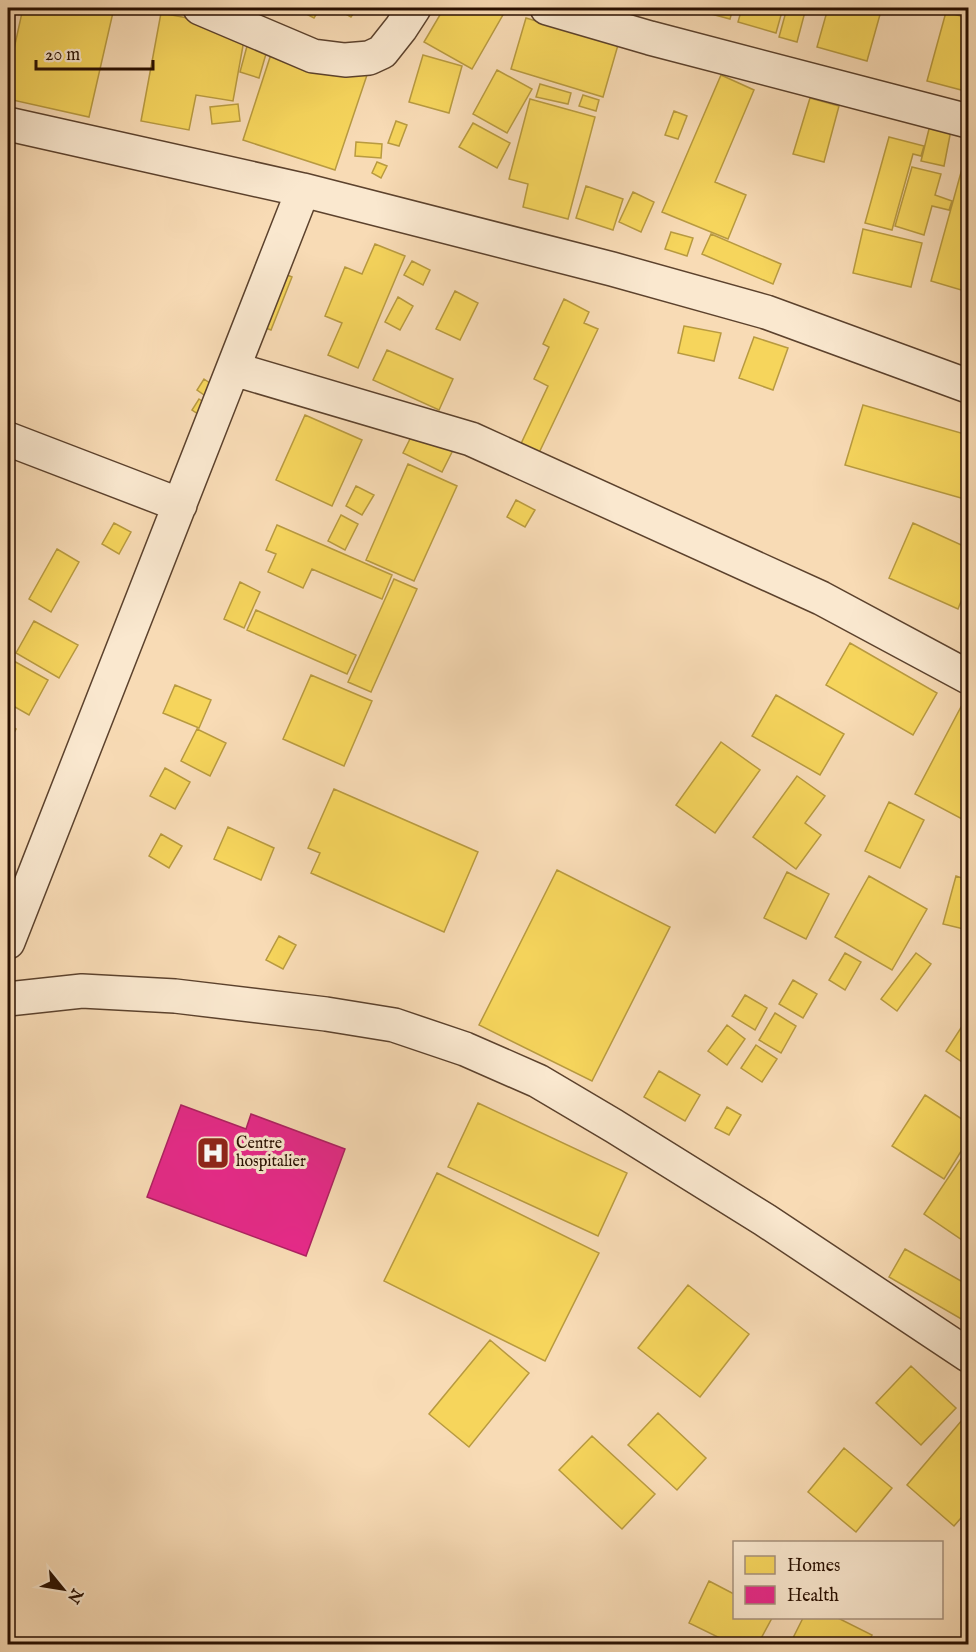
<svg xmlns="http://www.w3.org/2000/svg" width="976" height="1652" font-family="'IM FELL English',serif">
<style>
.homes{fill:#f6d55c;stroke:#b89a40;stroke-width:1.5}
.health{fill:#e7298a;stroke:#ae2161;stroke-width:1.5}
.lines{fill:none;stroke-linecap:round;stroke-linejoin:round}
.minor-casing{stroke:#5c422d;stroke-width:36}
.minor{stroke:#fae8cf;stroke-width:33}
.labels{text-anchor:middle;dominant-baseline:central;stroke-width:6;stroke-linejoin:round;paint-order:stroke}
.poi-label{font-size:16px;fill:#280f00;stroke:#fae8cf;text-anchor:start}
</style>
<rect width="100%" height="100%" fill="#f8dbb5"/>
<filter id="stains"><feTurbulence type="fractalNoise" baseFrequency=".00333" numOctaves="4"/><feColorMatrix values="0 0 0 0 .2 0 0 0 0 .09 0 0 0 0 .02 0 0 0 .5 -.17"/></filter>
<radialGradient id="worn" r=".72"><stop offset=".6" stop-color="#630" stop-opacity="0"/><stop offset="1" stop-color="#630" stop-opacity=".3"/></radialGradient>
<path class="homes" d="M23,8H114L89,117L8,99V76Z
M295,8H320L314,18Z
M335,8H357L351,17Z
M444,8H494L504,13L472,69L424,42Z
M689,8H733L730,19Z
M742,8H783L776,33L738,22Z
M787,8H806L797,42L779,37Z
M828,8H869L881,11L867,61L817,47Z
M946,12L968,18V80L965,91L927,81Z
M161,13L246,29L233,101L196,95L189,130L141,121Z
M526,18L618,45L603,97L511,69Z
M8,25L12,26L8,41Z
M250,35L270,40L259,78L240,72Z
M274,45L367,75L335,170L243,140Z
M423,55L462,66L449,113L409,102Z
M497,70L532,89L507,133L473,114Z
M721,75L754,90L715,182L746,195L728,239L662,212Z
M540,84L571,93L568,104L536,97Z
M583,95L599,100L596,111L579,106Z
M810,98L839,106L824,162L793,154Z
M530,99L595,117L568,219L523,207L528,184L509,179Z
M238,104L240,121L212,124L210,107Z
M674,111L687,116L678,139L665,135Z
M396,121L407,125L399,146L388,143Z
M473,123L510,143L497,168L459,147Z
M930,125L951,130L944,166L921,161Z
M889,137L924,146L921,156L913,154L892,230L865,223Z
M356,142L382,144L381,158L355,156Z
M968,147V292L931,281Z
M377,162L387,166L381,178L372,173Z
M912,167L941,174L935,195L952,201L949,210L932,206L924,235L895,226Z
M586,186L623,199L613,230L576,218Z
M633,192L654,202L641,232L619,222Z
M863,229L922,243L911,287L853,273Z
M671,232L693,238L687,256L665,249Z
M711,234L781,264L773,284L702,254Z
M375,244L405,256L358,368L328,355L342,323L325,316L345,267L362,274Z
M412,261L430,270L423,285L404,275Z
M275,270L292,277L271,330L255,324Z
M455,291L478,303L460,340L436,329Z
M398,297L413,306L400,330L385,322Z
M564,299L589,312L584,323L598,329L537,457L519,448L548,386L534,379L549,347L543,344Z
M684,326L721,333L714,361L678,353Z
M754,337L788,348L773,390L739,378Z
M387,350L453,379L439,410L373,380Z
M204,379L214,386L207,397L197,390Z
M199,399L211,407L204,418L192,410Z
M863,405L968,435V500L845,465Z
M305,415L362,440L332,506L276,480Z
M416,427L455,446L442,472L403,453Z
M408,464L457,486L414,581L366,560Z
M356,486L374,495L362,515L346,506Z
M516,500L535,510L525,527L507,517Z
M341,515L358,524L345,550L328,541Z
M114,523L131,532L119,554L102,544Z
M913,523L968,548V584L958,609L889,578Z
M277,525L392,575L382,599L312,569L303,588L268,572L276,554L266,550Z
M57,549L79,562L51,612L29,599Z
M394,579L417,589L371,692L348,682Z
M240,582L260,592L244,628L224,619Z
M256,610L356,655L347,674L247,630Z
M34,621L78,645L59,678L16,653Z
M850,643L937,693L913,735L826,685Z
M12,660L48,680L29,715L8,703V667Z
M311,675L372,701L344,766L283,739Z
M175,685L211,700L199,728L163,713Z
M776,695L844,734L820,775L752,736Z
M962,705L968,708V806L962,819L915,794Z
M8,724L16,729L8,744Z
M197,729L226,743L210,776L181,761Z
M721,742L760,770L715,833L676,805Z
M165,768L190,782L175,809L150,796Z
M797,776L825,796L805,823L821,835L796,869L753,837Z
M334,789L478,852L444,932L311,873L320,853L308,848Z
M889,802L924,820L900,868L865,851Z
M228,827L274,848L261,880L214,859Z
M161,834L182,846L169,868L149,856Z
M557,870L670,927L592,1081L479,1025Z
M787,872L829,894L806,939L764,918Z
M869,876L927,909L892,970L835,937Z
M956,876L968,880V930L943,924Z
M279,936L296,945L283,969L266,960Z
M845,953L861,962L845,990L829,980Z
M916,953L931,964L897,1011L881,999Z
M793,980L817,994L803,1018L779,1004Z
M745,995L767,1008L755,1030L732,1016Z
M775,1013L796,1026L781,1053L759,1040Z
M968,1017V1066L946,1051Z
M727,1025L745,1039L727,1065L708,1051Z
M756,1045L777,1059L762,1082L741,1068Z
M659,1071L700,1095L685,1121L644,1097Z
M925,1095L968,1123V1140L944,1179L892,1146Z
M478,1103L627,1173L598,1236L448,1167Z
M727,1107L741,1115L729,1135L715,1128Z
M964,1154L968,1157V1244L924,1214Z
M437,1173L599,1253L545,1361L384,1281Z
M905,1249L968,1285V1311L963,1320L889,1277Z
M688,1285L749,1334L700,1397L638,1348Z
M490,1340L529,1373L469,1447L429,1414Z
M911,1366L956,1408L921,1445L876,1403Z
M658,1413L706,1458L677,1490L628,1445Z
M968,1413V1510L954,1526L907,1485Z
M592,1436L655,1494L622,1529L559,1470Z
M844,1448L892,1488L856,1532L808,1492Z
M709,1581L734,1594V1618H772L758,1644H732L689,1623Z
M803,1618H838L872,1635L867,1644H800L792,1640Z"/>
<path class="health" d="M181,1105L246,1129L251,1114L345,1149L306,1256L147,1197Z"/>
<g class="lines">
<g class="minor-casing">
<path id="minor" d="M200,8L313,56L345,60L369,58L382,52L401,28L414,8
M547,8L650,38L968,121
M8,124L303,190L612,269L766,312L968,386
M234,369L471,439L821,598L968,677
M8,439L180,505
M8,942L303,190
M8,999L82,991L175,996L326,1014L394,1025L465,1049L538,1081L614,1126L765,1220L968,1355"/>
</g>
<use href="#minor" class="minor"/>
</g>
<defs>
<g id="hospital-square" transform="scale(1.725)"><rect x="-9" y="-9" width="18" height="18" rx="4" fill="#8f2418" stroke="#fae8cf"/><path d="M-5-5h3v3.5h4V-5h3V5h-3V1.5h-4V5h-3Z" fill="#fff"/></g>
</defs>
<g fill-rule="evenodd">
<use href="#hospital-square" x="213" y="1153"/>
</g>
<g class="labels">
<g class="poi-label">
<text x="236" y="1144">Centre<tspan x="236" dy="18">hospitalier</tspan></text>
</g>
</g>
<rect width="976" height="1652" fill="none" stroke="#f8dbb5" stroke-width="30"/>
<rect x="9" y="9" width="958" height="1634" fill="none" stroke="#280f00" stroke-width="3"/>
<rect x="15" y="15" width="946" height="1622" fill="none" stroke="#280f00" stroke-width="1.5"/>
<rect x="733" y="1541" width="210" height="78" fill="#fae8cf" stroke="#a6917c" stroke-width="1.5"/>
<rect x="745" y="1556" width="30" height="18" fill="#f6d55c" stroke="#a6917c" stroke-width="1.5"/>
<text x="787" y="1571" font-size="18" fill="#280f00">Homes</text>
<rect x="745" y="1586" width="30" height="18" fill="#e7298a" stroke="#a6917c" stroke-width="1.5"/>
<text x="787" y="1601" font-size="18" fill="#280f00">Health</text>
<g transform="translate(63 1589) rotate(120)" stroke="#fae8cf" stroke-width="4.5" paint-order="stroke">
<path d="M0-4.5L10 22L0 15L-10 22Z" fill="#280f00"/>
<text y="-9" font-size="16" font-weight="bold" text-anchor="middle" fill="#280f00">N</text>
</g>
<path d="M36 60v9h117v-9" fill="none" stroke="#280f00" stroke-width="3"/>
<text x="45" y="60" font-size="18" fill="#280f00" stroke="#fae8cf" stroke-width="4.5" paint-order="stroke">20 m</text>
<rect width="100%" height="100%" filter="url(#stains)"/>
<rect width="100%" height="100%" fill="url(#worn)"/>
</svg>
